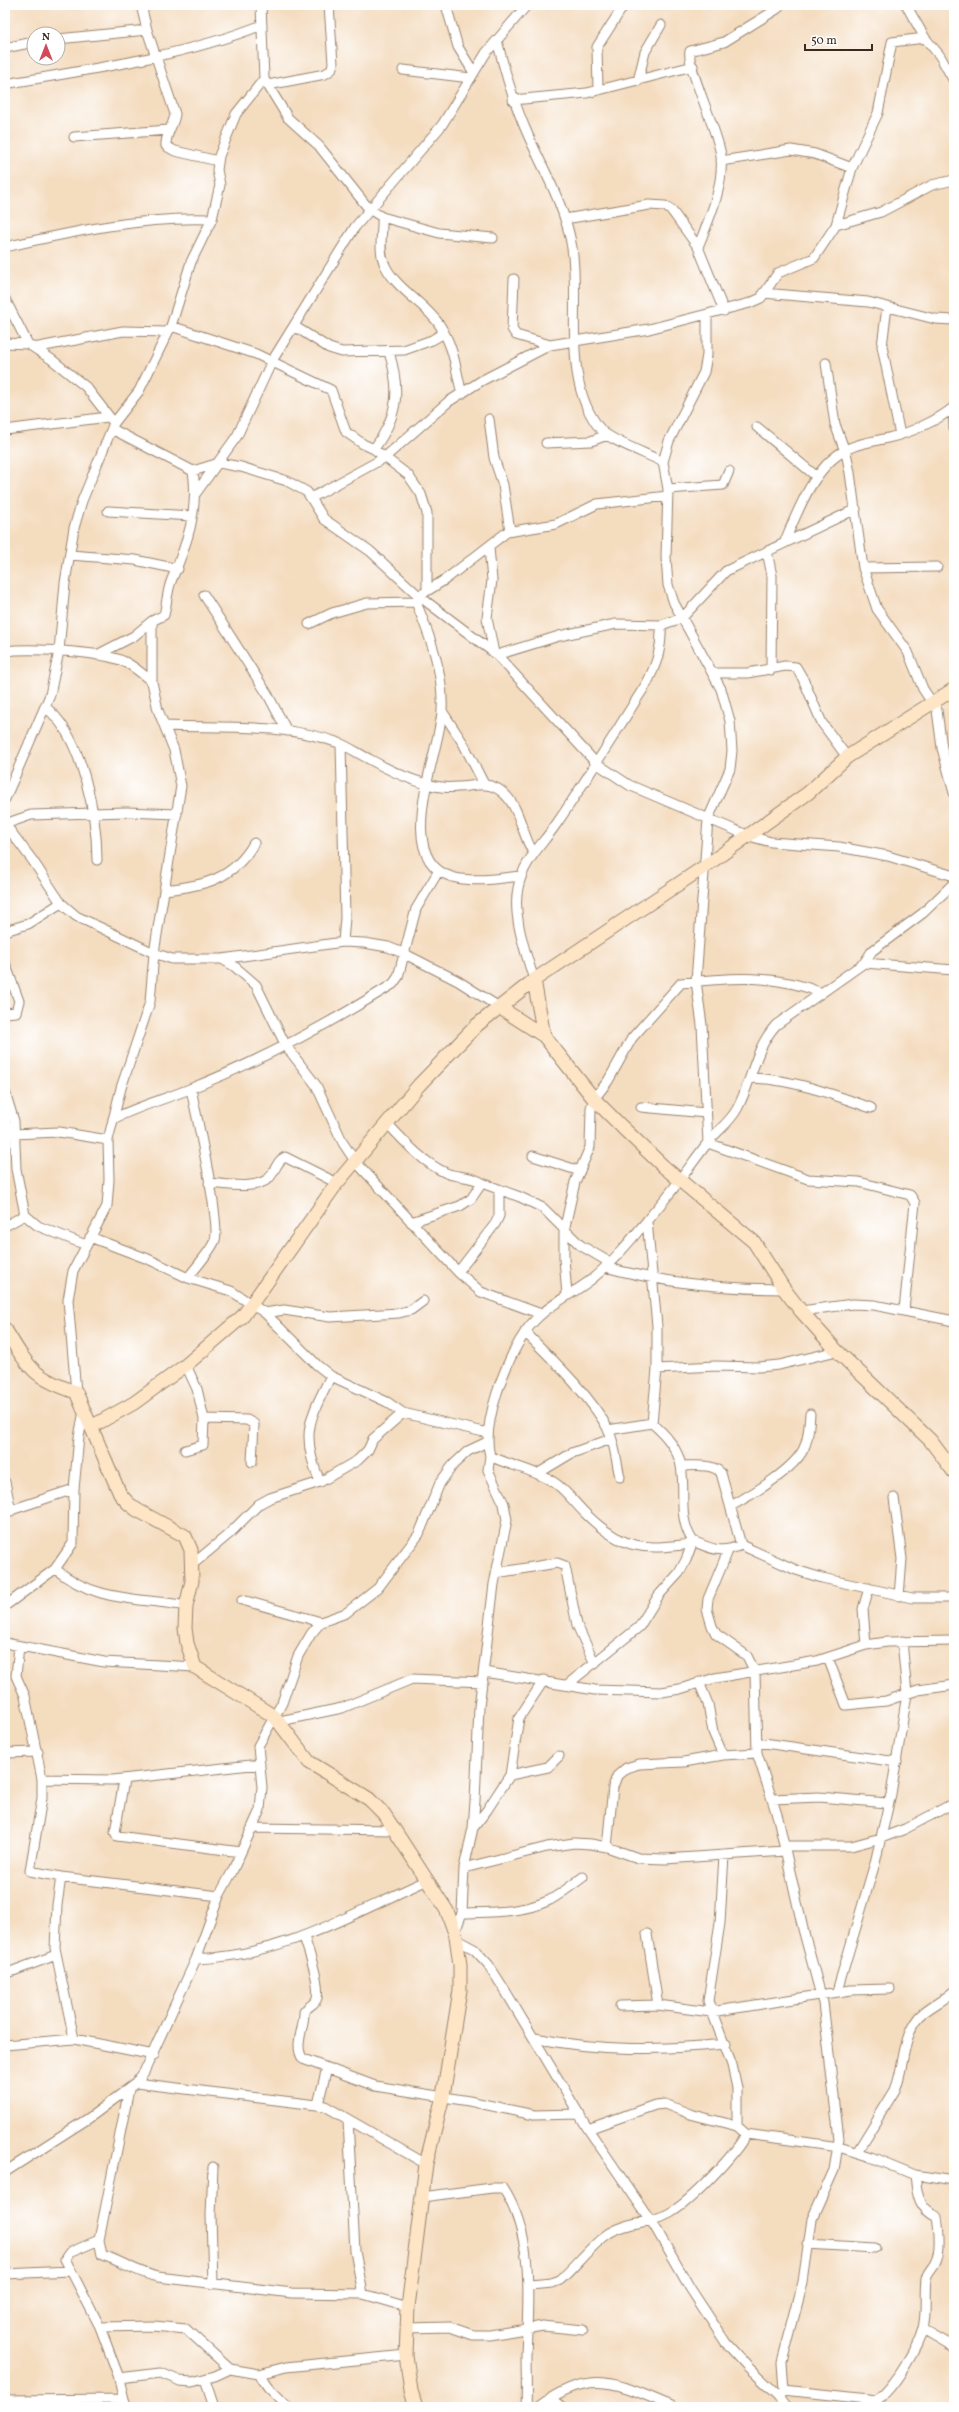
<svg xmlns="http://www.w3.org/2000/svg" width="959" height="2412" font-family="Vollkorn,serif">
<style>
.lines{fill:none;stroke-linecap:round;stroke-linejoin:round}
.street-casing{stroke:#98836e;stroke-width:11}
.secondary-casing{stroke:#98836e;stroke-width:15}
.street{stroke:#fff;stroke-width:9}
.secondary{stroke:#fde5c5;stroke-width:13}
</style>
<rect width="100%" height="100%" fill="#fff"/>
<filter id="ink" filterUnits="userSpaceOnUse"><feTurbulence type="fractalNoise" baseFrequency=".025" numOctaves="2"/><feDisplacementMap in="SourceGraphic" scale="8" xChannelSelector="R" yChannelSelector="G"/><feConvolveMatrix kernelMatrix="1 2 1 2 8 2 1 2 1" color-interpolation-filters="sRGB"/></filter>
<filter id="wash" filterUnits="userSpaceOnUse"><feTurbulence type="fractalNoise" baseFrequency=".012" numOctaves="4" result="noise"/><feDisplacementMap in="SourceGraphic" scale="16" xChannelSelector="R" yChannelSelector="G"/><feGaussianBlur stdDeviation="0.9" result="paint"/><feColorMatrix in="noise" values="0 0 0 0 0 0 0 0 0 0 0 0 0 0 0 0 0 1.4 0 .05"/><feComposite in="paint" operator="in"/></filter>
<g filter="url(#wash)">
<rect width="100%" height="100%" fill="#f4dcbf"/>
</g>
<g filter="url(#ink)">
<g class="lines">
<g class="street-casing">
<path id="street" d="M141,5L147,30L175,114C174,125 165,134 166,146L175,151L218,161
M261,5L264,79L288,118L319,146L369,209L382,217L439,233L493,238
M446,5L458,47L474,73
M906,5L925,38L940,56L954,81
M58,39L147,30
M497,40C505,73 514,104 528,135C544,171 566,208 572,248C581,305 560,381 601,430C609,440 650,455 663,462
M5,48L34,42
M403,70L471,78
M638,81L645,52L661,25
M5,84C87,70 185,56 262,25
M268,85L325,74L331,70L333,64L329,5
M598,90L597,47L624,5
M513,100L587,93L693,66
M74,137L169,130
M721,161L791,150L815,154L852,168
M382,217C383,232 378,249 384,263C394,288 424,302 439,324C455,349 455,367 462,394
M565,219L649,205L665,206L672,211L698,247L724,311
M836,225L881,212L932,185L954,180
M5,247C72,232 143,216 212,219
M698,247C709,219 724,187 721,156C719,133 686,67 690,51L724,42L777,9L780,5
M514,279L512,329L516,335L550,345
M763,293L868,302L935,319L954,320
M5,299L28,344
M887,307L882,346L900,435
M707,315V355L704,372L669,441L663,462L668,489L666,557L668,585L674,603L721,689L730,721L732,751L730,769L708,819L696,981L702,1025L708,1143L808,1179L859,1182L910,1195L915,1203L904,1310
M171,326L256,354L331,390L346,432L363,444L374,449L408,475L421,494L427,513V590
M294,326L329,348L342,352L404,350L432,340L444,333
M5,343L28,344L51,359L86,387L114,423
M34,348L123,331L168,332
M826,363L835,424L847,457L850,473L863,568L877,609L908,652L923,689L937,710L942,748L954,793
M953,408L954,428
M489,419L494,458L503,485L510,531
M757,427L817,477
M112,429L193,471L219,463L241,467L287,481L307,492L324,519L370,551L419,596L497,655L596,763L629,785L749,836L771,842L839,847L888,856L954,876
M5,430L108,417
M546,443L591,441L607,435
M374,449C398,416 401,391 389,352
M668,489L723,485L729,471
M196,493L237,436L272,361L355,227L442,125L486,53L527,5
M311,498L384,458L448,402L481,381L550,345L649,329L750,303L761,298L778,273L814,258L836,225L852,168L878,113L892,42L925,38
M108,511L192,516
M785,541C799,508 816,461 852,447C864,442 876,441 888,438C910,433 937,421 954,407
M489,548L492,580L487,618L494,653
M767,551L772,576L771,670
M70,555L135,560L178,569
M863,568L937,567
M204,595L268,695L287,731
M309,624L332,613L367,603L416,602
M5,651C29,648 103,651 125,662C135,667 144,675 152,682
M97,655L134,636L152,621L164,615C167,604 167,590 172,579C187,544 199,510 193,471
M497,655L559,636L616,624L661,625L682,618L726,571L856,509
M712,673H748L785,666L796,667L803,679L822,723L847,757
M45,707C82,734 97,817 97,860
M442,711L463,743L484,784
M165,726C222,728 284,723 339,743C349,747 359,754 369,759C387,769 407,779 427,784C436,787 448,788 457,787C473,787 486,780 501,791C520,805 521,833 533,852
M341,744L345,918L343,942
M5,799L50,695L59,651L65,583L74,528L82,501L114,423L139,391L171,326L191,262L212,219L220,185L217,170L219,156L236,114L264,79
M5,824L33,861L61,903L76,916L154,953L172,959H222L343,942L364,943L388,947L403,953L458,981L499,1007
M5,824L31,815L126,812L177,814
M521,876C499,878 473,883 452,877C391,859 440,752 442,711C444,672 430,637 416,602L419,596L446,579L507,532L556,524L597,504L668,496
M164,890C203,886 233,880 254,843
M5,931L28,924L61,903
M222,959L234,966L256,985L286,1046L316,1085L343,1143L355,1161L458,1272L481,1292L541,1314
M5,963L19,1001L16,1012L5,1013
M864,963L954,970
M534,980C526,953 512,917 518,888C523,862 540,847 555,826C587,780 616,731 647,683C657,663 662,648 661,625
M750,1078C792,1079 832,1094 871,1108
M5,1092L14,1121L16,1169L25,1215L38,1226L86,1245
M641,1107L706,1113
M113,1119C138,1106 166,1099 192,1088C262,1060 329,1024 393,984L398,977L416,909L438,872
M386,1122C404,1141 422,1162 446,1173C458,1178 471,1175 482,1183L520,1197L543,1208L580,1245L609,1262
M13,1134L59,1132L108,1140
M533,1156L580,1171
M209,1183C226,1184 253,1190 268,1179C275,1173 276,1161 285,1157L337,1183
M647,1221L657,1326V1369L652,1423C665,1434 678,1449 681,1466C686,1492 677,1518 693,1541C711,1549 722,1554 741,1545L796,1570L822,1578L912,1598H954
M411,1222L460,1206L471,1199L482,1183
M5,1226L25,1215
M90,1237L148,1259L188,1278L231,1291L265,1313L317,1365L331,1376L387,1402L403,1413L488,1433
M605,1267C663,1283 724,1289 784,1289
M458,1272L495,1224L499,1216V1190
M188,1278C195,1268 211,1251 215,1240C221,1223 196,1114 191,1089
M567,1295L564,1258V1231L575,1182L590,1147L591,1108L594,1099L608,1081L632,1038L681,983C730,977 776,974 822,993
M801,1311L853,1304L874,1305L954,1321
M265,1313L284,1310L330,1317L399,1313L411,1310L423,1301
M525,1332C552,1359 590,1395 608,1429C615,1443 616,1461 620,1477
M186,1365L197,1389L204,1419L247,1420L254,1424L252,1462
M657,1369L716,1366L759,1367L779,1365L837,1351
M76,1392L68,1300L73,1271L107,1206L109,1180L108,1140L121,1088L150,1002L154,953L181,786L174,750L158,710L152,682V621
M608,1430L652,1423
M185,1450L203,1445L204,1419
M681,1466C693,1466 713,1463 721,1473L741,1545
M537,1474L572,1453L611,1439
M5,1482L11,1511
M320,1482C300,1435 309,1419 331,1376
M894,1498L902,1559L899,1596
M731,1506C751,1495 795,1469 804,1448C809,1438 809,1425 810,1414
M5,1512L74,1489
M690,1544C643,1550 623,1550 587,1515C576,1505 567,1491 555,1483C536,1470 510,1466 490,1456C481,1424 506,1361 524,1334C540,1308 569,1297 592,1279C619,1257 642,1226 665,1199C681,1180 694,1160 709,1141C718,1130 730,1122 737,1109C752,1082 754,1049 776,1025L864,963L872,951L923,913L954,883
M728,1551L708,1599L707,1609L712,1626L716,1634L747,1656L755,1672L757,1753L778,1818L803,1929L823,2003L839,2139L834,2170L812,2219L803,2282L782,2363L784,2390L779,2396
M193,1564L229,1534L259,1504L270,1498L320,1482L358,1460L368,1450L373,1439L403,1413
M55,1569C98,1603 136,1597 186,1606
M496,1573L557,1563L565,1566L577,1625L595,1664
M242,1600L321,1622
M5,1606L55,1569L73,1543L74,1489L79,1437L84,1411
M5,1643L104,1662L195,1667
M866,1645L863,1609L869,1588
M19,1646L16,1676L25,1696L42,1779V1798L30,1871L61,1877L219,1896
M828,1658L846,1705L886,1701L918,1690L954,1685
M484,1672L595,1690L662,1692L680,1689L715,1678L817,1661L866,1645L887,1642L954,1641
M699,1682L708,1704L713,1732L723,1755
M568,1684L639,1627L659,1595L679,1573L686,1560L693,1541
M280,1721L342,1708L412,1679L483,1682
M757,1742L897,1762
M5,1753L38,1752
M510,1775L548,1767L559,1756
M42,1779L113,1780L260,1764
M124,1780L115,1832L117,1836L241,1852
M772,1799L819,1797L887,1803
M252,1828L395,1830
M473,1828L487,1810L510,1775L519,1718L544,1680
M784,1846H851L881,1838L905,1829L954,1803
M607,1847L613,1787L617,1776L626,1768L639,1764L684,1762L723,1755L757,1753
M724,1855L720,1923L708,2001L732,2065L737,2088V2126
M464,1868L547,1847L574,1843L591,1844L607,1847L638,1858L665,1859L785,1851
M61,1877L57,1905L55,1948L74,2039
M462,1913C492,1912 522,1913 550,1900C561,1894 572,1885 583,1877
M455,1932L462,1913L464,1868L473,1828L475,1801L479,1707L494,1584L507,1520L504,1504L488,1470L490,1456
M647,1934L658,2005
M304,1937C309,1953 320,1981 317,1998C315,2005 307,2006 304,2012C305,2026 293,2046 303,2059L375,2086L469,2101L534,2115L580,2114
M457,1940L474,1949L488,1964L506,1992L588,2129L655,2227L690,2288L726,2343L748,2367L779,2396L787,2407
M196,1959C286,1955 348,1915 428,1880
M5,1974L56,1955
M837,1991L875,1863L891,1794L907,1694L902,1641
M620,2006L658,2005L711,2012L851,1990L890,1989
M535,2038C603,2052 658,2050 726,2044
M5,2045L74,2039L154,2055
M136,2083L325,2106L426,2164
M129,2089L99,2240L102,2255C121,2261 138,2273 158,2277L292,2293L363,2294L408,2307
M318,2104L327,2068
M348,2120L355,2251L363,2294
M588,2129L655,2105L665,2104L690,2114L737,2126L746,2134L839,2147L871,2157L915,2175L954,2181
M857,2152L895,2090C905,2066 901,2039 919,2017C928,2007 944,2001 954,1991
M5,2172L89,2118L136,2083L144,2072L196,1959L219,1896L232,1872L260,1810L262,1787L258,1746L282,1703L298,1656L311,1634L321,1622L346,1613L378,1588L419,1534L440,1483L453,1465L468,1451L487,1442
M422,2197L492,2188H503C535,2237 528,2300 526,2355C526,2372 527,2390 526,2407
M99,2240L69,2253L65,2259L100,2327L118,2375L126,2407
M807,2244L875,2248
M5,2274L70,2271
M213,2284L211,2215L213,2167
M530,2285L552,2283L560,2280C577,2265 591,2245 609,2233C628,2221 651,2224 670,2213C690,2202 736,2154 746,2134
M100,2327L154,2326L186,2329L230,2369L259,2374L286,2367L406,2355
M406,2328L450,2327L473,2335H490L543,2326L583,2330
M923,2329L954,2347
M259,2374L268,2387L288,2407
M119,2378L161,2373L180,2381L192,2382L215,2376L230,2369
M205,2380L214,2407
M784,2390L877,2400C894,2388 918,2348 923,2328C927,2312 924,2295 926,2279C927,2272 932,2269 935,2263C941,2252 939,2230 937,2217C918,2209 917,2193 915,2175
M550,2398L562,2407
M5,2400L124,2399
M538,2407C593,2365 619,2385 674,2407"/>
</g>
<g class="secondary-casing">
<path id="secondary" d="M534,980L544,1036
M499,1007L544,1036L594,1099L623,1128L664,1167L754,1242L784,1289L801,1311L837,1351L930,1440L954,1472
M5,1329C28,1367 33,1378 76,1392L120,1494L128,1503L137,1510L185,1536L191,1550L192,1581L186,1606L185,1628L187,1643L195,1667L275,1717L309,1762L369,1799L384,1814L447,1911L456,1936L460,1965V1990L443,2096L426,2164L408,2307L406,2355L411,2391L416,2407
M91,1427L134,1403L186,1365L243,1316L337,1183L419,1085L477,1025L534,980L704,867L808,793L847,757L954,689"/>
</g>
<use href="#street" class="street"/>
<use href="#secondary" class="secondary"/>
</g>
</g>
<rect width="959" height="2412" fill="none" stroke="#fff" stroke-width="20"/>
<g transform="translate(46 46)"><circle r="19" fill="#ffffff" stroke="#b1aaa5"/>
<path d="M0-3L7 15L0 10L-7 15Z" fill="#d1495b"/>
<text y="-6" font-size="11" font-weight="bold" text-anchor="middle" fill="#3b2a1e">N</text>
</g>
<path d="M805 44v6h67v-6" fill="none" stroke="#3b2a1e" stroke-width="2"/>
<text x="811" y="44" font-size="12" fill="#3b2a1e" stroke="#ffffff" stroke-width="3" paint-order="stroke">50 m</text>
</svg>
